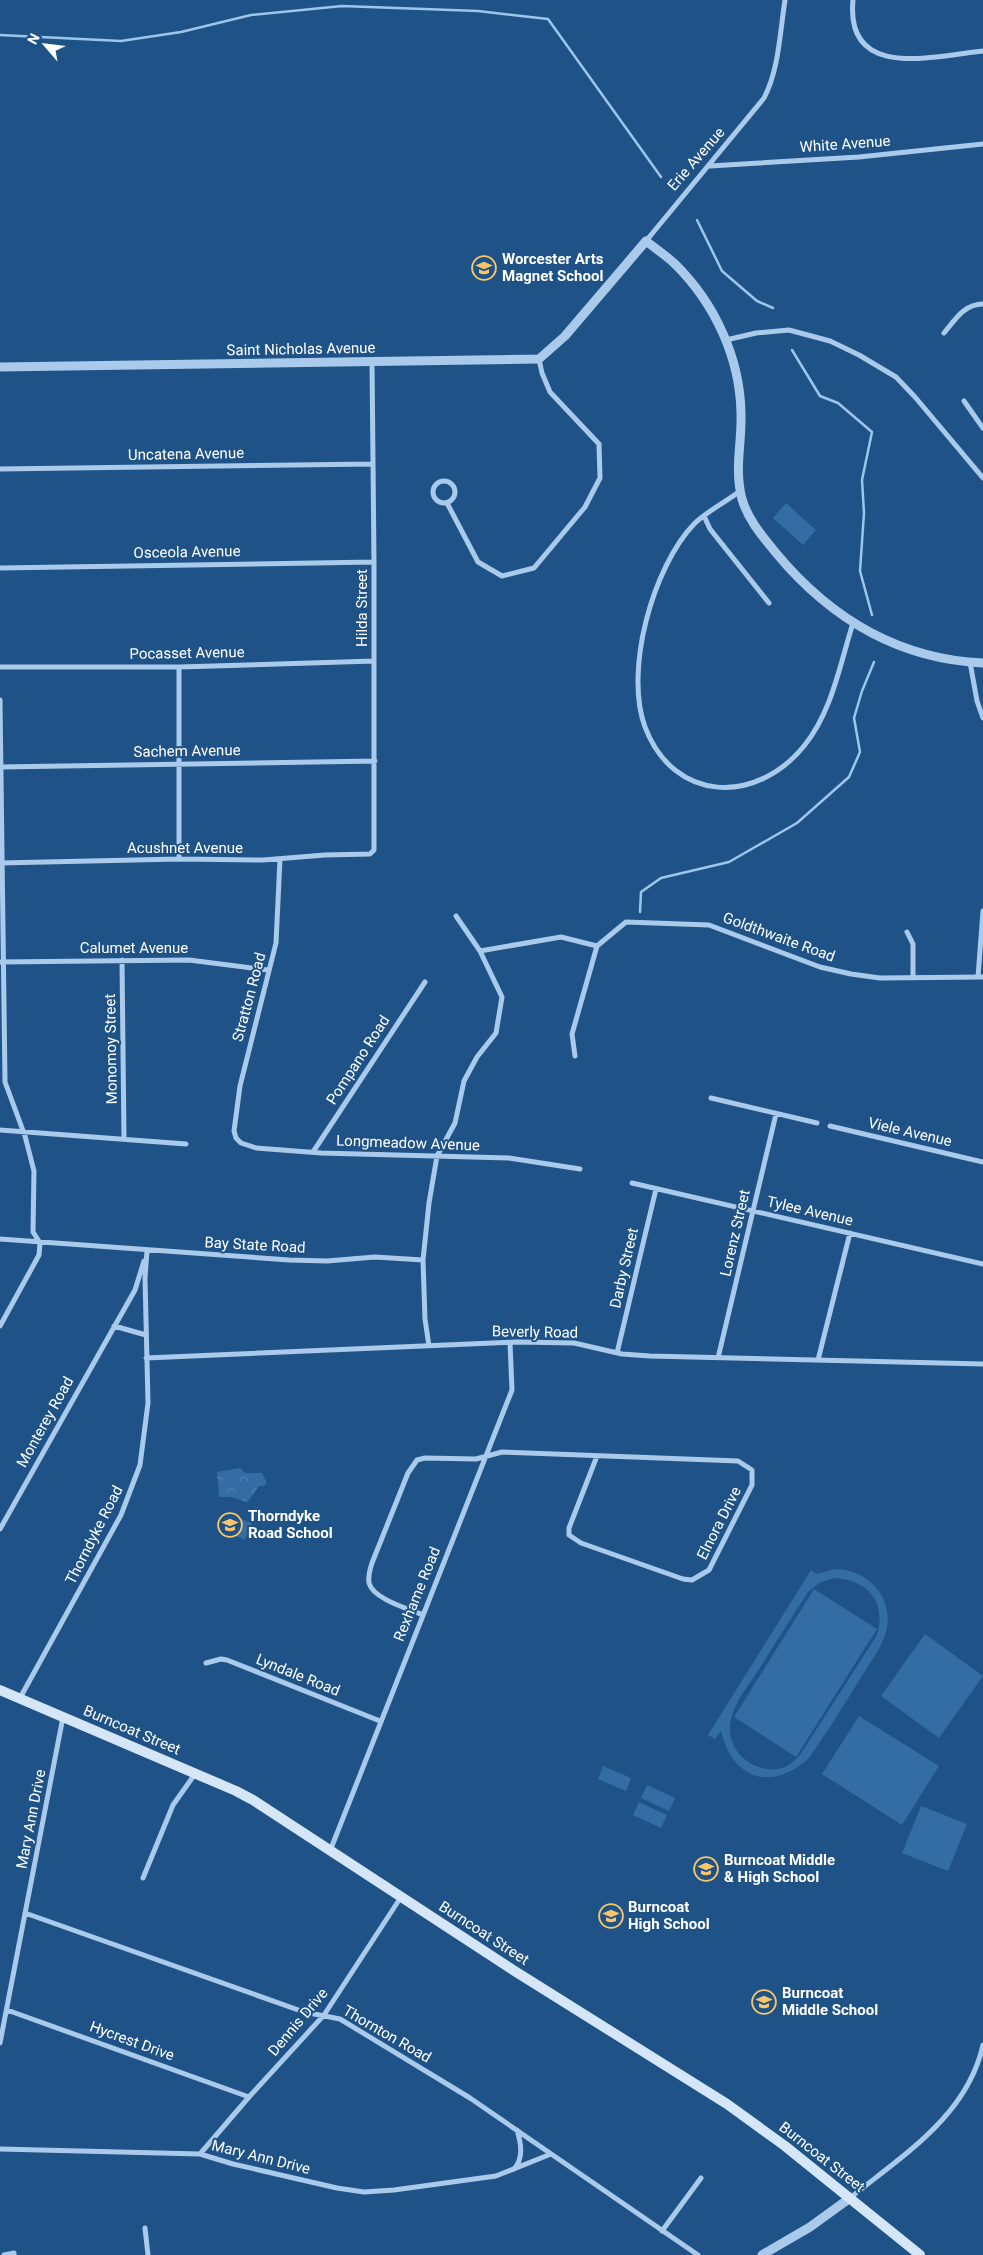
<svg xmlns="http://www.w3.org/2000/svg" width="983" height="2255" font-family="Roboto,sans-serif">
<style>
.park{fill:url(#park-crowns)}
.pitch{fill:#336da4;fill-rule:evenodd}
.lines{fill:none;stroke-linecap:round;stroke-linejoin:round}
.stream{stroke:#9cc6ec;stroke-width:2.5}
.minor{stroke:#a9caea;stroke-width:5}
.tertiary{stroke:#a9caea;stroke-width:9}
.secondary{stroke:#d4e6f8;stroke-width:10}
.labels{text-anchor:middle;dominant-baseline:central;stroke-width:4;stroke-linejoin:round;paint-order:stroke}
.street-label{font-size:15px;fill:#fff;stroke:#1f5387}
.poi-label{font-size:15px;font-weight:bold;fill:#fff;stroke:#1f5387;text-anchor:start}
</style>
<defs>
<pattern id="park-crowns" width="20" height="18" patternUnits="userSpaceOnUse" patternTransform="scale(1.25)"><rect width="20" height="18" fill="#336da4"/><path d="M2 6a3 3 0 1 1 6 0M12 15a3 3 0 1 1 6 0" fill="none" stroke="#5283b2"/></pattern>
</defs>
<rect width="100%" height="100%" fill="#1f5387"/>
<path class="park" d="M240,1468L245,1473H262L267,1484L263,1486H259L250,1499L246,1502L232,1497H219L217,1472Z"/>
<path class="pitch" d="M786,503L816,530L803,545L773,518Z
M225,1513L252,1523L245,1540L219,1529Z
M835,1569C868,1569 895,1598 886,1632C881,1649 869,1664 860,1679C843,1706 827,1733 808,1759C771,1792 732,1779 721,1731L715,1739L708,1735L811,1570L817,1574ZM834,1578C867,1580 887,1601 877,1635L800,1755C796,1759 791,1764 785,1767C759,1777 728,1754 730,1727C731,1705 750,1684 761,1666C776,1642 792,1617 808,1592L819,1583Z
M814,1589L877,1629L796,1757L734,1717Z
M925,1634L983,1676L939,1738L881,1696Z
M859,1716L939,1766L902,1825L822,1774Z
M603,1766L631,1778L626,1791L598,1779Z
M647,1785L675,1798L669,1811L641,1798Z
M639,1802L667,1815L661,1828L633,1815Z
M921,1806L967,1824L948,1871L902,1853Z"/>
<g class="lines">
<path class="stream" d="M0,35L121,41L181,32L251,15L342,6L478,11L548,19L661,177
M697,220L722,271L757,301L773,308
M792,350L820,396L838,403L872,432L862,480L864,513L860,571L872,615
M640,912L641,892L661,878L729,862L797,823L849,777L860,752L854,718L862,691L874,662"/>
<path class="minor" d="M853,0C845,81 934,56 983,51
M710,166L859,157L983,144
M646,241L764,98C779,70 780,31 785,0
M944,333C955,320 964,304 983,304
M726,340L756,333L789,330L830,341L859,355L896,377L915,397L983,478
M964,401L983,428
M0,469L372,464
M433 492a11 11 0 1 1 22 0a11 11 0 1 1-22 0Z
M740,491C726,502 707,511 694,524C653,567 624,670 645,727C674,803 756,805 804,746C832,712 840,664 853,623
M447,503L478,562L502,576L534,568L585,507L600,478L599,444L550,392L542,373L539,359
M704,516L710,529L769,603
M0,568L374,562
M970,662L977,701L983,718
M0,667H179L374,661
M179,667V859
M0,700L5,1082L25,1136L34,1171L33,1232L40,1243L39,1255L0,1326
M0,767L375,761
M280,859L276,943L240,1086L234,1131L236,1138L241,1143L256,1148L321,1153L509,1158L580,1169
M0,863L180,859L263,860L325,855L370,854L374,850V562L372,361
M907,932L913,944V978
M480,951L561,937L597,946L626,922L709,925L820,967L851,974L880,978L983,977
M122,960L124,1138
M0,962L189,960L268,970
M978,977L983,911
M575,1056L572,1034L597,946
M711,1098L817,1123
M830,1126L983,1162
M0,1130L186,1144
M313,1152L425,982
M632,1183L983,1264
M0,1239L289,1260L327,1261L375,1257L423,1260L425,1319L429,1346
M423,1260L429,1203L437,1156L455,1123L464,1081L477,1057L496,1033L502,997L480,951L456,916
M114,1326L146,1335
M617,1353L656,1189
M146,1358L517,1342L574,1343L622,1354L650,1356L983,1364
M718,1358L776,1114
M818,1360L850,1233
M0,1529L135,1290L144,1261
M423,1615C409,1609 373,1599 369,1583C368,1576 370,1569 372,1563L408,1473L417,1460L425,1458L476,1459L502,1452L738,1461L752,1470V1485L709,1570L692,1580L683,1579L581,1543L569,1535V1528L597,1456
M206,1663L221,1659L227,1660L380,1721
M20,1698L121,1515L140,1465L148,1403L145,1278L147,1251
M330,1851L512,1390L510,1343
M143,1878L173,1805L195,1774
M25,1913L304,2012L340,2019L470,2098L698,2255
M7,2010L249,2097
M0,2043L63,1717
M0,2149L200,2154L233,2164L337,2188L364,2192L394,2190L496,2176L551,2154
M200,2154L249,2097L324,2015L401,1897
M514,2169C524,2158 521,2143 517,2130
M850,2198C903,2155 967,2116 983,2045
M145,2228L148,2255
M662,2231L701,2178
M4,2255L14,2253V2255"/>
<path class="tertiary" d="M0,367L539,359L565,336L646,241C656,249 667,256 676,265C715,304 740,358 741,413C742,444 734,468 742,499C748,520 763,537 776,553C830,618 898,659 983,663
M762,2255L810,2227L850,2198"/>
<path class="secondary" d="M0,1690L236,1791L253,1800L513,1970L727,2104L785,2146L920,2255"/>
</g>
<defs>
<g id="school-ring" transform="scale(1.25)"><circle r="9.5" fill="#1f5387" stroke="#f8c669" stroke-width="1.5"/><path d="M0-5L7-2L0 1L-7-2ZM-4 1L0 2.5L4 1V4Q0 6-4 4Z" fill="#f8c669"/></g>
</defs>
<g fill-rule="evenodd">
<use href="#school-ring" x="484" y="268"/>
<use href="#school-ring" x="230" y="1525"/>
<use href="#school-ring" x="706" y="1869"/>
<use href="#school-ring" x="611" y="1916"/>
<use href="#school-ring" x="764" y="2002"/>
</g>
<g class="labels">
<g class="street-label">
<text transform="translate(845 144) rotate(-4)">White Avenue</text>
<text transform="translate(696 159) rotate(-49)">Erie Avenue</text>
<text transform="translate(301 349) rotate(-1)">Saint Nicholas Avenue</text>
<text transform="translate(186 454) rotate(-1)">Uncatena Avenue</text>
<text transform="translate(187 552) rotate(-1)">Osceola Avenue</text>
<text transform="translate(362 608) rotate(-90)">Hilda Street</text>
<text transform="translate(187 653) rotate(-1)">Pocasset Avenue</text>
<text transform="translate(187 751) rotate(-1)">Sachem Avenue</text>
<text x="185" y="848">Acushnet Avenue</text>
<text transform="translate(779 937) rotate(20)">Goldthwaite Road</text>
<text x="134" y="948">Calumet Avenue</text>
<text transform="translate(249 997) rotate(-75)">Stratton Road</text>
<text transform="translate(111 1049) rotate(-91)">Monomoy Street</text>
<text transform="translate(358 1060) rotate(-57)">Pompano Road</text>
<text transform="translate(910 1132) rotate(13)">Viele Avenue</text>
<text transform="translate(408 1143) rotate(2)">Longmeadow Avenue</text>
<text transform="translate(810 1211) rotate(13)">Tylee Avenue</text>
<text transform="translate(735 1233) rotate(-77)">Lorenz Street</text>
<text transform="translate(255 1245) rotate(3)">Bay State Road</text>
<text transform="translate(624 1268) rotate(-77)">Darby Street</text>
<text transform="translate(535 1332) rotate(1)">Beverly Road</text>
<text transform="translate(45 1422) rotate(-61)">Monterey Road</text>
<text transform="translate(719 1523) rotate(-63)">Elnora Drive</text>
<text transform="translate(94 1535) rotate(-63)">Thorndyke Road</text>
<text transform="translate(417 1594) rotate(-68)">Rexhame Road</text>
<text transform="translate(298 1675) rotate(22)">Lyndale Road</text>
<text transform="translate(132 1730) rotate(23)">Burncoat Street</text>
<text transform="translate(31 1819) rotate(-79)">Mary Ann Drive</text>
<text transform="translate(484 1933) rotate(33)">Burncoat Street</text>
<text transform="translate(298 2022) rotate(-50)">Dennis Drive</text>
<text transform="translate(387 2034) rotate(30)">Thornton Road</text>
<text transform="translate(132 2041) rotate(20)">Hycrest Drive</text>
<text transform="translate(261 2157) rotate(14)">Mary Ann Drive</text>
<text transform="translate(822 2157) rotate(38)">Burncoat Street</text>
</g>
<g class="poi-label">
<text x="502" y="259">Worcester Arts<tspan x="502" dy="17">Magnet School</tspan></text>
<text x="248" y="1516">Thorndyke<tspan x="248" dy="17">Road School</tspan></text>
<text x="724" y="1860">Burncoat Middle<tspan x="724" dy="17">&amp; High School</tspan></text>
<text x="628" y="1907">Burncoat<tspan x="628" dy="17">High School</tspan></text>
<text x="782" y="1993">Burncoat<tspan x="782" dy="17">Middle School</tspan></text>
</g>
</g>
<g transform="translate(45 45) rotate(298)" stroke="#1f5387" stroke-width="4" paint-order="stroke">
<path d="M0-4L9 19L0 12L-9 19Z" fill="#ffffff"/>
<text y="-8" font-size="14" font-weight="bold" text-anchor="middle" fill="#ffffff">N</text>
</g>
</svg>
